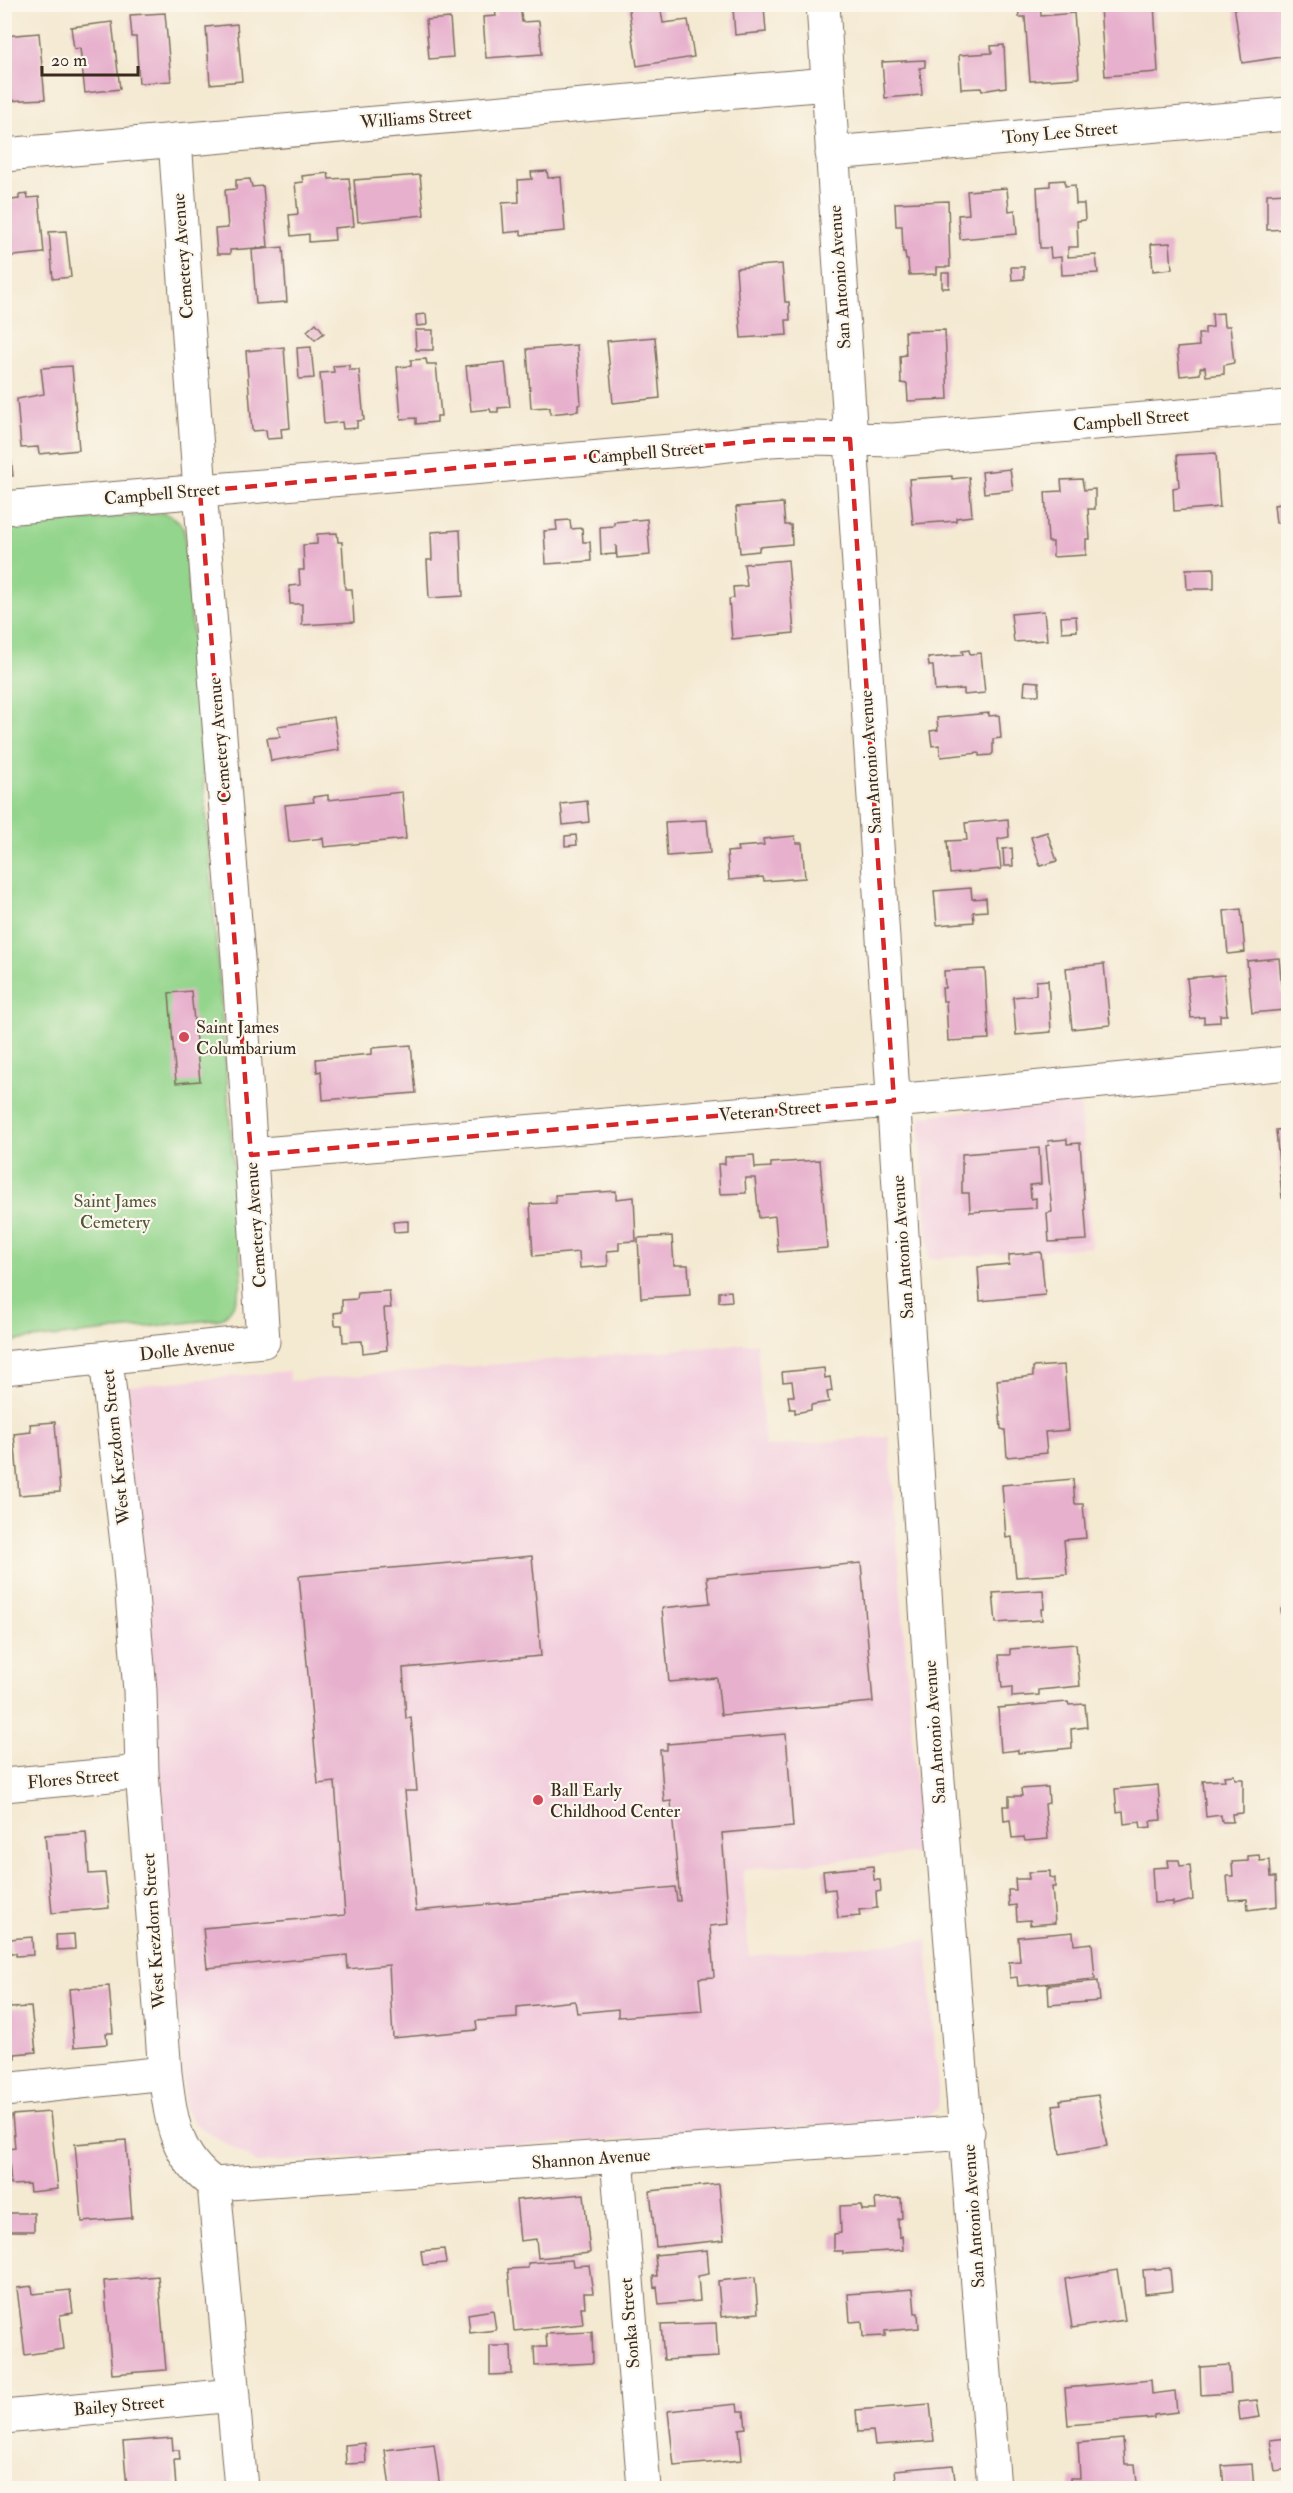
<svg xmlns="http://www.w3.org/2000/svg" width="1293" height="2493" font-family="'IM FELL Double Pica',serif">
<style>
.built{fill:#f3cfde}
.green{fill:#94d58d;stroke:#688056;stroke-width:1.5}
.building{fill:#e7b0cd}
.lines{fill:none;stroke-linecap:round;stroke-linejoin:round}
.street-casing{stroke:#7c6d5d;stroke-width:35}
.street{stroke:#fff;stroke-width:33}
.marked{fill:none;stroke:#d62828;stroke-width:4.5;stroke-dasharray:12 8;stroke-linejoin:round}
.poi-dot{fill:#d1495b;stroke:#fbf7ec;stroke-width:2}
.labels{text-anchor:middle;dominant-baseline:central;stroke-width:4.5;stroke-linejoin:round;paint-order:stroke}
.street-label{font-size:18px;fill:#3b2a1e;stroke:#fbf7ec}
.poi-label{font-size:18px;fill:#3b2a1e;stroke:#fbf7ec;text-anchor:start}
.park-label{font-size:18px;fill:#51553a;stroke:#fbf7ec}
</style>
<rect width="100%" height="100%" fill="#fbf7ec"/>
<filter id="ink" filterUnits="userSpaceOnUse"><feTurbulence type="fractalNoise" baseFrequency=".0167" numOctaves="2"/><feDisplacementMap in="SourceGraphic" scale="12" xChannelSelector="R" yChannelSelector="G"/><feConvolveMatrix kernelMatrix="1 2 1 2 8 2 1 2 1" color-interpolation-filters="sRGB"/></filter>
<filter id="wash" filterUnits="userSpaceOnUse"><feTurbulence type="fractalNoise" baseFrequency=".008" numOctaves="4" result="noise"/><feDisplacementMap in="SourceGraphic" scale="24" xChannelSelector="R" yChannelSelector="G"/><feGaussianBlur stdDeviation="1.35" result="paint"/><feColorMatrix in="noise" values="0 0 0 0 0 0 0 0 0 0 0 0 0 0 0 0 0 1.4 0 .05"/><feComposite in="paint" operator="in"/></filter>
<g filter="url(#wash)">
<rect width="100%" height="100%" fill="#f4e9d1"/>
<path class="built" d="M1080,1100L1092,1247L929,1259L920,1130V1120L923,1116Z
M757,1343L765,1447L889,1436L921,1853L743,1869L749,1956L927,1940L939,2103L937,2109L925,2119L257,2163L195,2124L185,2110L142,1570L123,1396L127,1386L289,1371L290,1381Z"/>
<path class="green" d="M164,513C177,518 184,524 185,537L242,1278C239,1295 235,1309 221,1319L5,1342V527Z"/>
<g id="blocks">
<path class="building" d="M628,4H660L663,23L688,20L694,57L637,66Z
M1018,4H1040L1041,16L1074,13L1079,78L1030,81L1025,17H1019Z
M1130,4H1154L1158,72L1105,76L1100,7Z
M1234,4H1288V56L1242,63Z
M520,5L522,22L539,21L542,54L486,58L483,17L496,16L495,7Z
M764,6L766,32L735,35L733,8Z
M165,13L171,81L139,83L136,37H132L130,15Z
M450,18L453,57L429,59L426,20Z
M112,22L120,89L85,93L80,48L74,49L71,27Z
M237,24L242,81L210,84L206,27Z
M39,33L45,99L5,101L4,36Z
M1004,45L1006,87L982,91L981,88L961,89L959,55L992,53L991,46Z
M925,60V67L920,68L922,95L885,98L882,62Z
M547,171L548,178L561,177L565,231L521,235V231L504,233L502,203L519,202L518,180L532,179L531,172Z
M328,173L329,179L349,178L354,226L334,228L335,240L309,242V234L291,236L289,215L298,214L295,183L303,182L302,176Z
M420,175L424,215L358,222L354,180Z
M250,179L252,187L263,186L268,247L230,250V254H217L215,229L228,228L225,190L236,189V180Z
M1065,180V186L1075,185L1076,204H1084L1085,220L1077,221L1078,247H1068V257L1096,255L1098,273L1062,275L1061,257L1051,258L1050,248H1040L1037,187L1050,186V181Z
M1007,188L1009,211L1015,210L1017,234L960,239L958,215L969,214L967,191Z
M1288,193V229L1267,230V194Z
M27,194L28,198L39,197L44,253L4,257V201L19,199V195Z
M948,201L950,267H937V274L909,275L908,260H906L905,252H903L902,226H896L895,203Z
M66,231L71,277L53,279L49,232Z
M1170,243L1172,269L1153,271L1151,244Z
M283,247L287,302L256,304L252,250Z
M782,264L785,302H789L790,320H786L787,335L741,338L736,268Z
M1011,267H1024V279L1012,280Z
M942,273H949V288H942Z
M1223,313L1224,326H1230L1234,363L1224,365V374L1206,376L1205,367L1200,368V374L1180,376L1177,348L1199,346L1198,334H1205V328L1213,327L1212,314Z
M426,314L427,325L417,326L416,315Z
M316,323L324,333L315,340L307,331Z
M415,330H433V350H416Z
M945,330L948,399L908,401L907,384L901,383L900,356L906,355L905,331Z
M655,337L660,398L613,403L607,341Z
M577,345L581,404L578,405V411L550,414V407L531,408L527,349Z
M284,347L290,428L281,429L282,438L267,439L266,430L252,431L246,351Z
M311,347L314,378L299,379L297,348Z
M426,359L427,364H436L441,416H437V422L416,424V418L401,419L397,367L411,366V360Z
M505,362L510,407L498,408V412H491L490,409L471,411L466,366Z
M349,365V370H359L364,420L357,421V428L343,429L342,422L324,424L320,373L334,372L333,366Z
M72,366L79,450L39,454L38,447L21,448L17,399L44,394L41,368Z
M4,430L8,453L11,456L13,476H4Z
M1216,453L1220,507L1174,511L1173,488L1179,487L1177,455Z
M1010,469L1013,490L984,493L982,472Z
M952,476V479L969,477L972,516L956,518V521L913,524L909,479Z
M1082,479L1084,490L1095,489V509H1088L1090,539H1086V555L1053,557V542H1048L1045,492L1062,491L1061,480Z
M783,503L785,525H791L792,544L759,547V551L740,553L736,507Z
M1288,503V521L1276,523L1274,505Z
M647,519L650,555L617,558L616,545V554L601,555L600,527L614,526V522Z
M570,520L571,529L582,528L583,542H590L591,561L546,564L544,531L557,530L556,521Z
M460,530L463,596L429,598L427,560H432L431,532Z
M337,533L338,542H342L345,589H352L354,622L302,625V604H290L289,586L300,585L299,570H304L303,545L317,544V534Z
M788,560L794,633L732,639L729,599L734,598L733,587L747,586L744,564Z
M1214,568V589H1187L1186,569Z
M1044,611L1047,640L1014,642L1011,614Z
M1076,616L1077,631L1062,632L1061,617Z
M969,650L970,654L981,653L985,693L964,695V689L935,691L933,666H929L928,658L963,655L962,651Z
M1025,681L1039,682V695H1024Z
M989,713V716L999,715L1001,738L993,739V753L991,755L979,756V753L941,757L939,745L932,746L930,731L938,730L937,718Z
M334,717L339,750L271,761L267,738L280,737L278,726Z
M402,792L406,839L324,847L323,838L289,842L285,805L314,802L313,797L328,795V800Z
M587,801L589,822L563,825L561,804Z
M1008,819L1009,837L998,839L1001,869L950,874L947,841L967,840L965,823Z
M707,820L710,853L667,856L665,822Z
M1047,832L1057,861L1040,866L1031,837Z
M576,835L577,845L565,846V836Z
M795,836L796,843H802L805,878L764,881L763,877L729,880L727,852L738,851L737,847L764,845L763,839Z
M1012,848L1013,866H1004L1003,849Z
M971,888L972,899L986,898L987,911L973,912L974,922L937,925L934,891Z
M1241,909L1245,952L1228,954L1224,911Z
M1279,958L1284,1010L1252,1013L1247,961Z
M1104,964L1110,1025L1072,1029L1066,968Z
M985,969L989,1039L948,1041L946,1001H943L942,988H945L944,971Z
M1224,975L1227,1015H1220V1022L1204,1023V1017L1191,1018L1187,978Z
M1048,980L1051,1032L1016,1035L1013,997L1036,995V981Z
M191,991L200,1081L176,1083L169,993Z
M411,1045L416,1093L323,1100L321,1071L317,1072L316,1059L372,1054V1048Z
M1288,1129V1198H1282L1276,1130Z
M1067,1139V1144L1080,1143L1087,1240L1049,1242L1047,1213L1052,1212L1046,1146L1049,1145L1048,1141Z
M1039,1148L1041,1184L1030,1185L1031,1199L1036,1198V1208L970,1212L969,1193H962V1154Z
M754,1155L755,1168L771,1167V1163L820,1160L827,1248L778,1252L775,1216L759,1218L755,1178H745L746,1193L720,1194L718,1164H725V1157Z
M616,1191V1199L634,1197L636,1241L619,1242V1250L607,1251L608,1266L580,1268L579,1252L533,1256L530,1204L556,1203L555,1195Z
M408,1221V1231L394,1232L393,1222Z
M672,1236L674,1265H688L690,1295L641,1298L638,1238Z
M1041,1252L1045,1295L980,1301L978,1267L1009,1264V1255Z
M389,1291L391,1308H384L387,1350L363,1353L362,1341L343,1342L342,1325H335L334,1313L342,1312V1300L357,1299L358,1293Z
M731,1291L732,1301L719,1302V1292Z
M1064,1365L1069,1430L1045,1432L1047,1453L1007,1457L1005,1430L1001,1429L997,1380L1033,1376V1367Z
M824,1368L825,1378L830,1377L832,1391L827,1392L829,1402L811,1405V1410L795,1413V1409H790L788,1396H794L792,1381L783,1382L782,1372Z
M55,1422L60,1492L19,1495L14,1434L31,1432L30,1424Z
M1073,1479L1075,1504H1083L1086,1538L1064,1540L1067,1574L1016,1577L1012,1537L1006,1538L1002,1485Z
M532,1556L541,1656L403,1668L406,1719L411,1717L417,1791H405L416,1911L675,1887L677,1901H680L671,1801L664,1802L660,1750H667V1744L786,1734L793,1827L722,1833L729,1924L710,1926L714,1977L699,1978L702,2011L618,2017V2009L577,2013L575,2001L517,2007V2018L476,2021L477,2030L393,2038L389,1965L348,1969L347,1955L207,1968L203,1928L345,1915L335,1782L318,1784L299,1576Z
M861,1563L873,1702L721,1715L717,1678L669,1682L662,1608L710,1603L707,1577Z
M1043,1590L1044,1609H1041L1042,1620L996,1623L993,1593Z
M1288,1596V1663H1287L1281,1609L1285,1608V1597Z
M1076,1644L1080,1686L1039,1690V1695L1012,1697V1687L1002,1688L999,1655H1010V1649Z
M1068,1702L1069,1705L1085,1704L1087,1727L1071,1729L1072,1748L1018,1753V1750L1001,1752L998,1708Z
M1234,1775L1235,1779H1243V1813L1232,1814L1233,1822H1222L1221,1815L1206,1817L1203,1781L1225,1780L1224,1776Z
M1158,1785L1161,1820L1150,1821L1151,1827L1141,1828L1140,1822L1124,1824L1123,1811L1117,1812L1115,1789Z
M1048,1787L1049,1803L1045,1804L1048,1839L1025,1841L1024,1837L1012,1838L1010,1820L1004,1821L1003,1806H1009V1796H1022L1021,1789Z
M86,1832L89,1874L105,1873L109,1908L52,1913L45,1835Z
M1259,1855L1260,1861L1270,1860L1271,1877H1276L1277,1906L1248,1910L1247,1899L1229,1900L1227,1876H1233L1232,1862L1248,1861V1856Z
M1168,1860H1179L1180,1866L1190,1865L1193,1900L1173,1905V1902L1154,1903L1152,1868L1169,1867Z
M873,1866L874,1880H880L881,1891L876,1892L877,1908L859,1910L860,1916L838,1918L835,1889L825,1890L823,1871Z
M1050,1871V1877L1055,1878V1887H1052L1055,1923L1030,1925V1920L1017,1921L1016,1905L1009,1906L1008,1890H1016L1015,1879H1029L1028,1872Z
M1073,1932L1074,1945L1092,1943L1095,1979L1018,1986L1017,1977L1010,1978L1009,1962L1020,1961L1018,1937Z
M74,1934L75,1949L57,1950L56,1935Z
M32,1937L33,1955L16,1956V1953H11L10,1939Z
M1098,1981L1100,2001L1049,2005L1048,1985Z
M109,1986L113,2033H106L107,2044L74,2047L69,1989Z
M4,1998H9L10,2008L31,2007L36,2052L15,2054V2058L4,2059Z
M1098,2095L1107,2146L1060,2154L1053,2105L1061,2104L1060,2100Z
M50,2112L58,2189L30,2192L29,2184L11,2185L8,2149L15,2148L12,2115Z
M126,2140L132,2218L82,2222L75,2144Z
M719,2184L724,2240L656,2247L650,2191Z
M584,2194L590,2253L538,2258L536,2239L520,2241L516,2200Z
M901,2198L902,2218L898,2219L899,2237L902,2236L903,2250L843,2254V2251H834V2234L841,2233L840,2206L861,2205L862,2210H876L875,2199Z
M4,2213H34V2231H5Z
M444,2249L446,2263L423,2265L421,2251Z
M707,2250L709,2274L698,2276L700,2301L659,2305L657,2287L654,2288L653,2276H657L655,2255Z
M572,2260L573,2266L589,2265L593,2293H584L585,2307H581L583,2324L514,2331L508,2269L528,2268V2263Z
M1170,2268L1172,2291L1145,2294L1143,2270Z
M1117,2270L1125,2320L1072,2328L1065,2279Z
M158,2276L166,2370L112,2374L104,2281Z
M755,2277L758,2313L721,2317L718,2281Z
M32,2286L33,2294L70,2290L73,2313L60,2315L64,2349L25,2355L17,2288Z
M913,2289L915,2313H918L919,2328L885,2331V2336L863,2337L862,2321L850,2322L848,2294Z
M493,2310L496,2330L470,2333L468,2314Z
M716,2323L718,2357L664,2360L661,2325Z
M592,2332L593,2363L535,2366L534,2347H547L546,2334Z
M490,2346H511L512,2374L490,2375Z
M1229,2365L1231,2393L1201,2395L1200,2367Z
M1151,2380L1152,2394L1175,2391L1177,2412L1154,2415V2418L1068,2425L1065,2388Z
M1257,2400L1260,2417L1240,2420L1238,2402Z
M737,2404L738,2411H744L746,2428L739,2429L742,2460L674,2466L668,2411Z
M930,2404L934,2441L875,2445L873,2431L858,2432L856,2410Z
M172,2438L173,2450H179L180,2460H174L176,2488H127L123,2442Z
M1288,2438V2469L1275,2471L1270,2440Z
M1123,2439L1125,2464H1135L1137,2483L1127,2484L1128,2488H1070V2478H1080L1078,2443Z
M365,2443L366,2463L346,2464L345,2445Z
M434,2444L440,2488H390L385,2450Z
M1252,2464L1254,2488H1224L1222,2466Z
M953,2465L956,2488H897L895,2470Z"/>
</g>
</g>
<g filter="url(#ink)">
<use href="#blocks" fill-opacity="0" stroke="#7c6d5d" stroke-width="1.5"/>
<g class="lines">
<g class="street-casing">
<path id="street" d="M823,4L933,1717L994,2488
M832,153L1288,114
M4,155L828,84
M4,508L694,449L770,440L812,438L893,440L1288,407
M251,1155L927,1098L1288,1063
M106,1359L130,1570L140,1691L142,1772L165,2073C171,2118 174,2156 214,2184L241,2488
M4,1368L263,1341L238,958L200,491L175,140
M4,1785L142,1772
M4,2090L165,2073
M617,2157L644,2488
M214,2184L968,2132
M4,2417L233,2395"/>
</g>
<use href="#street" class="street"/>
</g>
</g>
<path class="marked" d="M850,439L894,1101L251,1155L200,491L770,440Z"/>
<g class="poi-dot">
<circle cx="184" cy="1037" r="6"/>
<circle cx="538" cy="1800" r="6"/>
</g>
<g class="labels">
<g class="street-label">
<text transform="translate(416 118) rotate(-5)">Williams Street</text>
<text transform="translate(1060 133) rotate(-5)">Tony Lee Street</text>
<text transform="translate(183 256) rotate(-94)">Cemetery Avenue</text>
<text transform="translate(840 277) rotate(-94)">San Antonio Avenue</text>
<text transform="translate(1131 420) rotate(-5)">Campbell Street</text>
<text transform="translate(646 453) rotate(-5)">Campbell Street</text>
<text transform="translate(162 494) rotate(-5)">Campbell Street</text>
<text transform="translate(220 740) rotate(-95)">Cemetery Avenue</text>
<text transform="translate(871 762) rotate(-94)">San Antonio Avenue</text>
<text transform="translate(770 1111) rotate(-5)">Veteran Street</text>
<text transform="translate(256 1225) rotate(-94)">Cemetery Avenue</text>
<text transform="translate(903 1247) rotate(-94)">San Antonio Avenue</text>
<text transform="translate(187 1350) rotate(-6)">Dolle Avenue</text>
<text transform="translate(116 1447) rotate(-96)">West Krezdorn Street</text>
<text transform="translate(935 1732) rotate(-94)">San Antonio Avenue</text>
<text transform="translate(73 1779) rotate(-5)">Flores Street</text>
<text transform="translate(154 1931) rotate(-94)">West Krezdorn Street</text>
<text transform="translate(591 2159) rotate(-4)">Shannon Avenue</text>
<text transform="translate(974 2216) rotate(-94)">San Antonio Avenue</text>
<text transform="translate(630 2323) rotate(-95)">Sonka Street</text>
<text transform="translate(119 2406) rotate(-5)">Bailey Street</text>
</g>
<g class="poi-label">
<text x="196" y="1027">Saint James<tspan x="196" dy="21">Columbarium</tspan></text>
<text x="550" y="1790">Ball Early<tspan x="550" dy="21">Childhood Center</tspan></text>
</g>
<g class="park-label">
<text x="115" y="1201">Saint James<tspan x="115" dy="21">Cemetery</tspan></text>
</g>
</g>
<rect width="1293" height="2493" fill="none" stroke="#fbf7ec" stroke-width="24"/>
<path d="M42 66v9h96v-9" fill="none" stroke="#3b2a1e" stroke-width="3"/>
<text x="51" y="66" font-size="18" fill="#3b2a1e" stroke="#fbf7ec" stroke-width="4.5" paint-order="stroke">20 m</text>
</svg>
